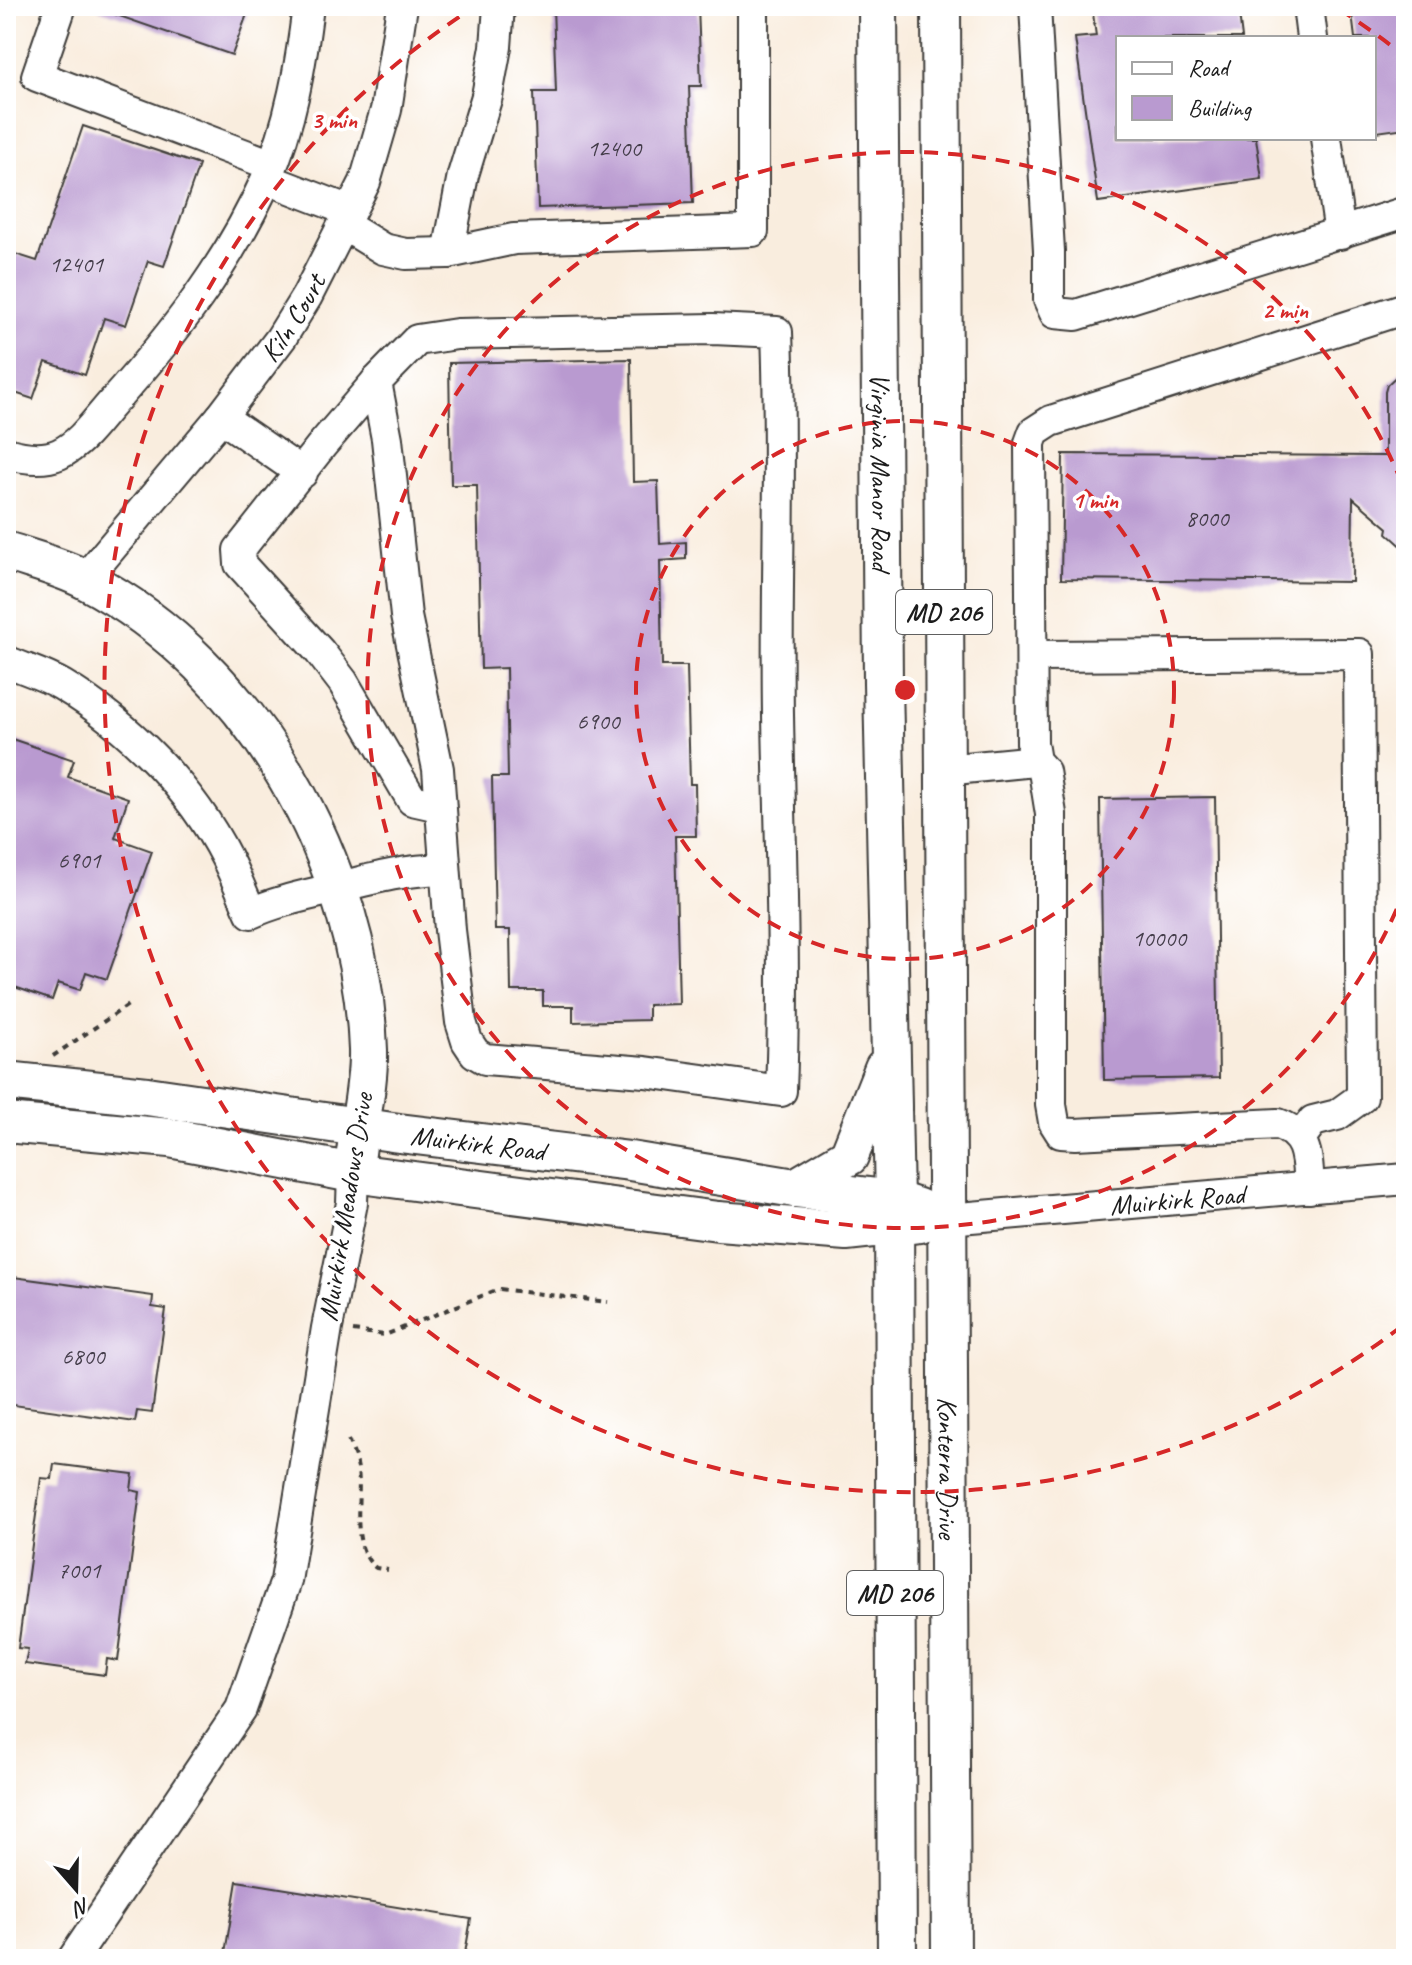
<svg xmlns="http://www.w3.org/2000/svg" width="1412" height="1965" font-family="Caveat,sans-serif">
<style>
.building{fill:#b99ad0}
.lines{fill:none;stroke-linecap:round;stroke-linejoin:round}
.minor-casing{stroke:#3d3b39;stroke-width:34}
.major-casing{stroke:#3d3b39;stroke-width:42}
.path{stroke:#3d3b39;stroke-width:4;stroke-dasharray:6 6;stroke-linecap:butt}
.minor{stroke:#fff;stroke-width:30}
.major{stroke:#fff;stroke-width:38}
.ring{fill:none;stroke:#d62828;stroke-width:4;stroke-dasharray:14 10}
.labels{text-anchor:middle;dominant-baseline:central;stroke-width:7;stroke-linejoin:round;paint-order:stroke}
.number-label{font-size:24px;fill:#433c49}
.shield{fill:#fff;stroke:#606060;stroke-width:2}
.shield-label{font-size:26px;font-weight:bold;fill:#1c1c1c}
.street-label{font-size:28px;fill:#1c1c1c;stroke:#fff}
.centre{fill:#d62828;stroke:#fff;stroke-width:4}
.ring-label{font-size:24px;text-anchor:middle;font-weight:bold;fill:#d62828;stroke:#fff;stroke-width:7;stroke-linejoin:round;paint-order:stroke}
</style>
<rect width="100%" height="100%" fill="#fff"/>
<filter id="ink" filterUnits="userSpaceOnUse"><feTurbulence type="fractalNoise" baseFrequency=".0125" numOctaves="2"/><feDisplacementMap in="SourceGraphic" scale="16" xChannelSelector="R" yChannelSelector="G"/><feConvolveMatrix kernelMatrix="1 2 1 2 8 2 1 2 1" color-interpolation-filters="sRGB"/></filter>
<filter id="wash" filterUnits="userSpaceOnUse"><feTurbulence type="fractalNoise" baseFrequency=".006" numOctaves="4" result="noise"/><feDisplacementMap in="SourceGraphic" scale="32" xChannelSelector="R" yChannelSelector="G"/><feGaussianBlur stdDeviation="1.8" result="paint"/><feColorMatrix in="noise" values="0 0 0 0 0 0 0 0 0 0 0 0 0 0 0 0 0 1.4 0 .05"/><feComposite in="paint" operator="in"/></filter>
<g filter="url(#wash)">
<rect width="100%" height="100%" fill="#f9edde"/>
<g id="blocks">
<path class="building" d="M100,6H250L232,55L99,9Z
M553,6H698L701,86H689L693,203L538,208L534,92H556Z
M1092,6H1238L1242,38H1118V138H1256L1262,179L1098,202L1075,38L1096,36Z
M1351,6H1406V128L1377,132L1374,124V38H1355Z
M83,126L199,165L164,266L148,261L126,325L104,318L85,375L46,362L33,399L6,390V251L37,261Z
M631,359L633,482L658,481L660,544L686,542V559L660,561L662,666H687L690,784H695L696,836H675L679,1004L648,1005V1020L573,1022V1006H543V991H511L510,930H495L492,777H508L506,668L481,669L477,485H451L449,363Z
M1406,367V550L1387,533L1388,528L1353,498L1352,582L1061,579L1063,454L1385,456V392L1387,385Z
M6,737L74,760L68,777L128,798L115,838L152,851L107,979L86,972L80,990L58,983L52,1000L6,984V870L15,845L6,842Z
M1215,797L1219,1078L1104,1080L1100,799Z
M6,1276L153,1296L152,1307L166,1309L152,1413L137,1411L135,1422L6,1404Z
M54,1464L133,1474L131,1490L140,1492L118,1661L107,1659L105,1675L25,1664L28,1649L18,1648L41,1478L52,1479Z
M237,1881L471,1919L464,1959H224Z"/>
</g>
</g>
<g filter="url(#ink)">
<use href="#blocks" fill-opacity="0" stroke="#3d3b39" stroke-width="2"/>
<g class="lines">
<g class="minor-casing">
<g id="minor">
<path d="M61,6L37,76L272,165"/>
<path d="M1035,6L1049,251V300L1055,313L1076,315L1406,212"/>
<path d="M1308,6L1312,38"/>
<path d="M1326,138L1340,234"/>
<path d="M267,179L350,211"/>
<path d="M344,225L383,249L406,254L448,253L514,239L753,231V6"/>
<path d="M448,253L463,175L487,96L496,47L499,6"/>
<path d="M713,329L777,332C782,460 776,587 778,715C780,840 786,966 781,1091L645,1072L485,1059L475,1053L467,1041L461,1022L450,930L438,769L406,616L387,439L376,382L417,340L457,334Z"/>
<path d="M376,382L322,445L239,550L240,564L320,652L343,682L412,800L439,806"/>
<path d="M221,417L302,473"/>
<path d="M6,453C23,458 43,461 59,454C81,444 96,421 112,403C174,334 229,263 267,178C291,124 301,64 308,6"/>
<path id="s1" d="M85,579L221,417L281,338L307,296L365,182L386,110L402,6"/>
<path d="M1032,656L1359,654L1362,1097L1337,1115L1313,1121L1300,1138"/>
<path d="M6,661C24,669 45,675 62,685C129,725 191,788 226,857C235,875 243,895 251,913C280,900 309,895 340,887C378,877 406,870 445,869"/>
<path d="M945,770L1035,761"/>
<path d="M1309,1188C1307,1160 1309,1135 1278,1124L1075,1134L1061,1133L1054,1122L1051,1105V814L1044,771L1035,761L1032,743L1030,443L1034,432L1051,421L1406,308"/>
<path id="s2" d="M948,1219L1406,1179"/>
<path d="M73,1959L241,1709L286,1581L327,1328L352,1203L353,1173"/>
</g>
</g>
<g class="major-casing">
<g id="major">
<path id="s3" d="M878,6L883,683L894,1200L897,1959"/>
<path id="s4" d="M941,6L951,1959"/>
<path d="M6,551C32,560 62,567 86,580C253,667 362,865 368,1050C369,1083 360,1119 356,1153"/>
<path id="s5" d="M6,1081L147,1096L399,1133L630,1161L795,1188L894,1200L918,1208"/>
<path d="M6,1123L170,1138L353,1173L718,1221L846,1231L919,1223"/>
<path d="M795,1188L849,1156L884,1068"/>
</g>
</g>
<path class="path" d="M53,1056L131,1003
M353,1331L385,1335L499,1289L608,1302
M348,1440C352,1449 357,1460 358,1470C362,1501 349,1546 376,1568L388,1570"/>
<use href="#minor" class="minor"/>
<use href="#major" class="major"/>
</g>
</g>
<g class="ring">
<circle cx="905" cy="690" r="269"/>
<path d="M1406 887A538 538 0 1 1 1406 493"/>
<path d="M1402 1326A807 807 0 1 1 471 9M1339 9A807 807 0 0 1 1402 54"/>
</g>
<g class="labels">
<g class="number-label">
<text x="614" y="148">12400</text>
<text x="76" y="264">12401</text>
<text x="1207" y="518">8000</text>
<text x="598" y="721">6900</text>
<text x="79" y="860">6901</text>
<text x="1159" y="938">10000</text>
<text x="83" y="1356">6800</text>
<text x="79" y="1570">7001</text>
</g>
<g class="shield">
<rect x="896" y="590" width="96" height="44" rx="6"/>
<rect x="847" y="1571" width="96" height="44" rx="6"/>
</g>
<g class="shield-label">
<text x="944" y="612">MD 206</text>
<text x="895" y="1593">MD 206</text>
</g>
<g class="street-label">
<text stroke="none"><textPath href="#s1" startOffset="334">Kiln Court</textPath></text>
<text stroke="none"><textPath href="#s3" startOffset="466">Virginia Manor Road</textPath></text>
<text stroke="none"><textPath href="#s5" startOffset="476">Muirkirk Road</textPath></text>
<text stroke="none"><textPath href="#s2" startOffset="230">Muirkirk Road</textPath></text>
<text transform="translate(345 1207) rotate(-81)">Muirkirk Meadows Drive</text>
<text stroke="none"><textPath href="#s4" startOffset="1462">Konterra Drive</textPath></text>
</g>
</g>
<circle cx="905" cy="690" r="12" class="centre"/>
<g class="ring-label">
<text x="334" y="128">3 min</text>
<text x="1285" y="318">2 min</text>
<text x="1095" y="508">1 min</text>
</g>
<rect width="1412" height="1965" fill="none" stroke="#fff" stroke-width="32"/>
<rect x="1116" y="36" width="260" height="104" fill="#ffffff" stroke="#a4a4a4" stroke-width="2"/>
<rect x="1132" y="62" width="40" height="12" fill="#ffffff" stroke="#a4a4a4" stroke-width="2"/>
<text x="1188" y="76" font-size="24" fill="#1c1c1c">Road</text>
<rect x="1132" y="96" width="40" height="24" fill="#b99ad0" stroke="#a4a4a4" stroke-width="2"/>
<text x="1188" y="116" font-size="24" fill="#1c1c1c">Building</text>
<g transform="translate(76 1889) rotate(160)" stroke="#ffffff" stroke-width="6" paint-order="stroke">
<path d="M0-6L14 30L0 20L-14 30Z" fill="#1c1c1c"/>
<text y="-12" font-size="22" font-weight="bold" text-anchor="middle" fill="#1c1c1c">N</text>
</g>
</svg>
